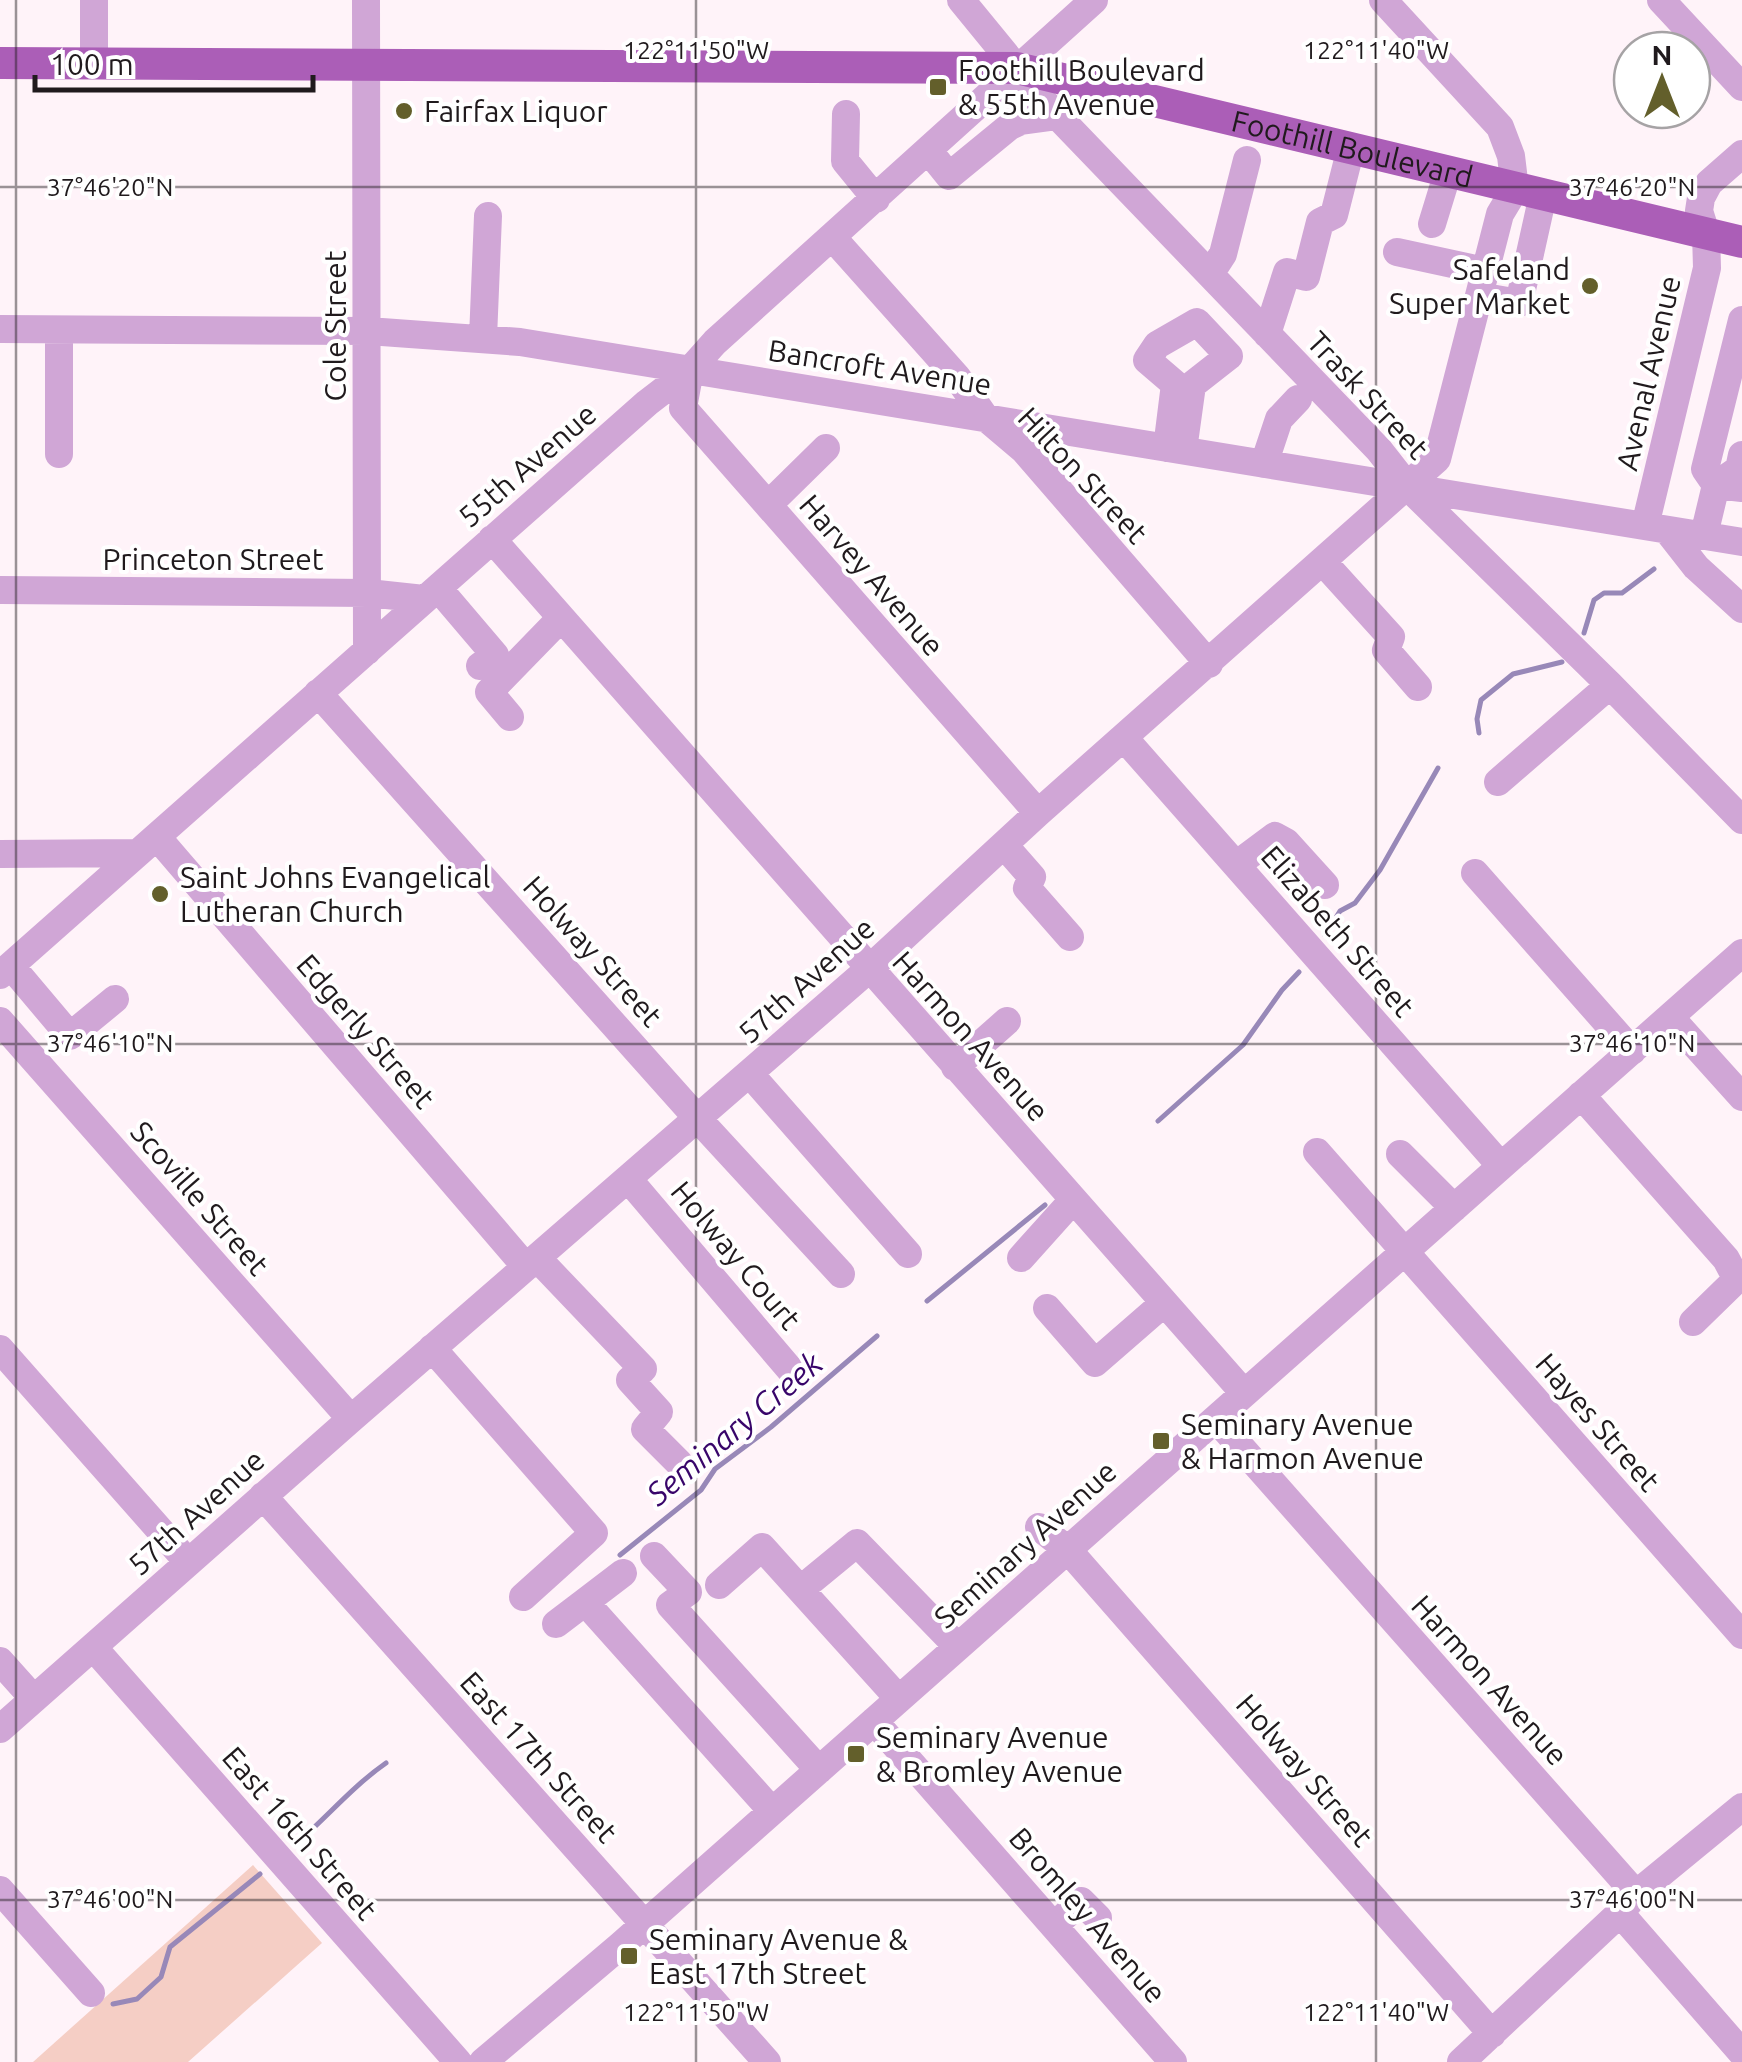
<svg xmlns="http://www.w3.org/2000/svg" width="1742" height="2062" font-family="Ubuntu,sans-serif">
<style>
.green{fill:#f5cec5}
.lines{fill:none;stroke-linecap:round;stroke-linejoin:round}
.stream{stroke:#9888b8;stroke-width:5}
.minor{stroke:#d0a6d6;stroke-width:28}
.major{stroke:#ab5eb7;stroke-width:32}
.ticks{fill:none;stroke:#201a1d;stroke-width:2.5;stroke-opacity:0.45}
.poi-dot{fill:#635f2b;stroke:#fff;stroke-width:4}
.labels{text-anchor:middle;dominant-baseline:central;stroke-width:8;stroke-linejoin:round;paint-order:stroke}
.poi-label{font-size:30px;fill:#201a1d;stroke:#fff;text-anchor:start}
.street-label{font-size:30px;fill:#201a1d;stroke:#fff}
.water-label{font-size:32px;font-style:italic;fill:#38056a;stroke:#fff}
.ticks-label{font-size:25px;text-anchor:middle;fill:#201a1d;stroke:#fff;stroke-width:8;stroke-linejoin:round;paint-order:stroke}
</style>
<rect width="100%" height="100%" fill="#fff3f9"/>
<path class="green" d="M253,1865L322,1943L188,2062H33Z"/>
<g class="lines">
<path class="stream" d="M1584,633L1594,600L1604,593H1622L1654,569
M1479,733L1477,719L1481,700L1513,674L1562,662
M1325,935L1340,911L1355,903L1380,870L1438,768
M1158,1121L1243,1045L1282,990L1299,972
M927,1301L1045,1205
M620,1555L701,1490L715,1469L771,1427L877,1336
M297,1843C328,1816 353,1786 386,1763
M113,2004L137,1999L161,1977L170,1947L260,1874"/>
<path class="minor" d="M366,0L367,651
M961,0L1046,104L1379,450L1408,487L1610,685L1742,820
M1661,0L1742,87
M94,64V0
M846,114L845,161L876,199
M928,150L949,176L1010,126L1021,121L1058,116
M1432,224L1448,172
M833,238L957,377L985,417L1024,450L1209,664
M1397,252L1485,271
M1210,274L1223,254L1247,160
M1479,296L1519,303L1543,195
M1742,320L1705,469L1716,485L1742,488
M0,329L368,331L520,342L1742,542
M1267,334L1287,272L1306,277L1320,222L1334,215L1351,148
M483,338L488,216
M690,370L683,408L1038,813
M1167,448L1175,384L1147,360L1157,345L1197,322L1229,356L1192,385L1183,450
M59,454V330
M1264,464L1279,419L1298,399
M768,505L826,448
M1645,526L1707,268L1706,233L1699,211L1701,198L1709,183L1742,154
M1667,530L1696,567L1742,609
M1704,535L1716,485L1739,469L1742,455
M492,539L1244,1393
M1323,562L1391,637L1386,650L1418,687
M438,588L495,655L480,666
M0,590L368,593L424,599
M318,693L698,1119L841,1274
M510,717L489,692L561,618
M1125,739L1501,1166
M1498,782L1610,685
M157,837L526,1267
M1004,845L1032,877L1027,888L1070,937
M0,854L138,853
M1236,865L1275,836L1286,842L1325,885
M1475,873L1632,1051
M11,966L70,1036L115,999
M0,975L647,403L690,370L715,342L1094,0
M1670,1017L1742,1097
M0,1021L351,1419
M955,1067L1007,1021
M750,1074L908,1254
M1581,1095L1726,1259L1734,1274L1733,1283L1693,1322
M1317,1152L1742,1635
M1400,1154L1454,1208
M629,1180L793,1373
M537,1258L643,1369L630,1380L659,1412L645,1429L679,1463
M1021,1258L1073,1200
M1047,1308L1095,1363L1164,1303
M432,1348L594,1533L523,1597
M0,1349L188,1562
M1216,1419L1636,1894
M263,1496L767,2062
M1039,1527L1068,1550L1492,2034
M654,1556L688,1592L670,1605L819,1770
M623,1573L585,1602L772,1811
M812,1580L857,1543L958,1647
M719,1585L762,1547L899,1699
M556,1624L585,1602
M93,1647L458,2062
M0,1661L34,1699
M874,1721L1173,2062
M0,1729L351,1419L869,969L1038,813L1437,459L1500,214L1515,189L1511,156L1500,127L1383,0
M0,1890L91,1993
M1620,1913L1742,2053
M1054,1926L1081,1901L1098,1918
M483,2062L620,1946L1742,953
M1461,2062L1620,1913L1636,1894L1742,1807"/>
<path class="major" id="s1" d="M0,63L1017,68L1742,242"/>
</g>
<path class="ticks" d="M16,0V2062M696,0V2062M1376,0V2062M0,187H1742M0,1044H1742M0,1900H1742"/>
<g class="poi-dot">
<rect x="928" y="77" width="20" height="20" rx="5"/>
<circle cx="404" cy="111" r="10"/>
<circle cx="1590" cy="286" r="10"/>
<circle cx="160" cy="894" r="10"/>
<rect x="1151" y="1431" width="20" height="20" rx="5"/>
<rect x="846" y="1744" width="20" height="20" rx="5"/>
<rect x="619" y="1946" width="20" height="20" rx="5"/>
</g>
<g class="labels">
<g class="poi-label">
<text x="958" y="70">Foothill Boulevard<tspan x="958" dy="34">&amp; 55th Avenue</tspan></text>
<text x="424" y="111">Fairfax Liquor</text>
<text x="1570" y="269" text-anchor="end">Safeland<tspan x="1570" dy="34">Super Market</tspan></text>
<text x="180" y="877">Saint Johns Evangelical<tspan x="180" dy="34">Lutheran Church</tspan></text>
<text x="1181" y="1424">Seminary Avenue<tspan x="1181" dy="34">&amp; Harmon Avenue</tspan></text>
<text x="876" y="1737">Seminary Avenue<tspan x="876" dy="34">&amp; Bromley Avenue</tspan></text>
<text x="649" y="1939">Seminary Avenue &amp;<tspan x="649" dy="34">East 17th Street</tspan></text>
</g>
<g class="street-label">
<text stroke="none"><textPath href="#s1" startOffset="1362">Foothill Boulevard</textPath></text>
<text transform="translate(335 326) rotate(-90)">Cole Street</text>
<text transform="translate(880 367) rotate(9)">Bancroft Avenue</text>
<text transform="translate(1648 373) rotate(-77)">Avenal Avenue</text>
<text transform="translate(1368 395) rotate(47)">Trask Street</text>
<text transform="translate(527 465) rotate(-41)">55th Avenue</text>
<text transform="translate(1083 475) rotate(47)">Hilton Street</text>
<text x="213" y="559">Princeton Street</text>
<text transform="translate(872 575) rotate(49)">Harvey Avenue</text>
<text transform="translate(1338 931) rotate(49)">Elizabeth Street</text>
<text transform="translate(593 951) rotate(48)">Holway Street</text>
<text transform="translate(806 980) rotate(-42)">57th Avenue</text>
<text transform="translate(366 1031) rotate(49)">Edgerly Street</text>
<text transform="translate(971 1036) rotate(48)">Harmon Avenue</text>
<text transform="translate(200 1198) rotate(49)">Scoville Street</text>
<text transform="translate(736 1255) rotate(50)">Holway Court</text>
<text transform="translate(1598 1422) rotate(49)">Hayes Street</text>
<text transform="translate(196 1512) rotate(-42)">57th Avenue</text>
<text transform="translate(1025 1544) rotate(-42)">Seminary Avenue</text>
<text transform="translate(1490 1680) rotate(48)">Harmon Avenue</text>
<text transform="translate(539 1757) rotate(48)">East 17th Street</text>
<text transform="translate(1305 1770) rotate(49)">Holway Street</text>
<text transform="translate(300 1833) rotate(49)">East 16th Street</text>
<text transform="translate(1088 1915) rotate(49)">Bromley Avenue</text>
</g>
<g class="water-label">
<text transform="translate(734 1428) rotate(-40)">Seminary Creek</text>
</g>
</g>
<g class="ticks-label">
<text x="696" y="59">122°11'50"W</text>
<text x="1376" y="59">122°11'40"W</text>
<text x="110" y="196">37°46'20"N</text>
<text x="1632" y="196">37°46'20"N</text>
<text x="110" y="1052">37°46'10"N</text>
<text x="1632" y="1052">37°46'10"N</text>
<text x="110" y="1908">37°46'00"N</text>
<text x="1632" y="1908">37°46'00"N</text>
<text x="696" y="2021">122°11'50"W</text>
<text x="1376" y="2021">122°11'40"W</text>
</g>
<g transform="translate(1662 80)"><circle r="48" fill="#ffffff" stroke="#a6a3a5" stroke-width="2.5"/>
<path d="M0-8L18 38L0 25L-18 38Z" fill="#635f2b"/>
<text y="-15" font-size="28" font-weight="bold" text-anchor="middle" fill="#201a1d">N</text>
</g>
<path d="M35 75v15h278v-15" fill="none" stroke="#201a1d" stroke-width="5"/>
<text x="50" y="75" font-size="30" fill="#201a1d" stroke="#ffffff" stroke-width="8" paint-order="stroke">100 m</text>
</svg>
